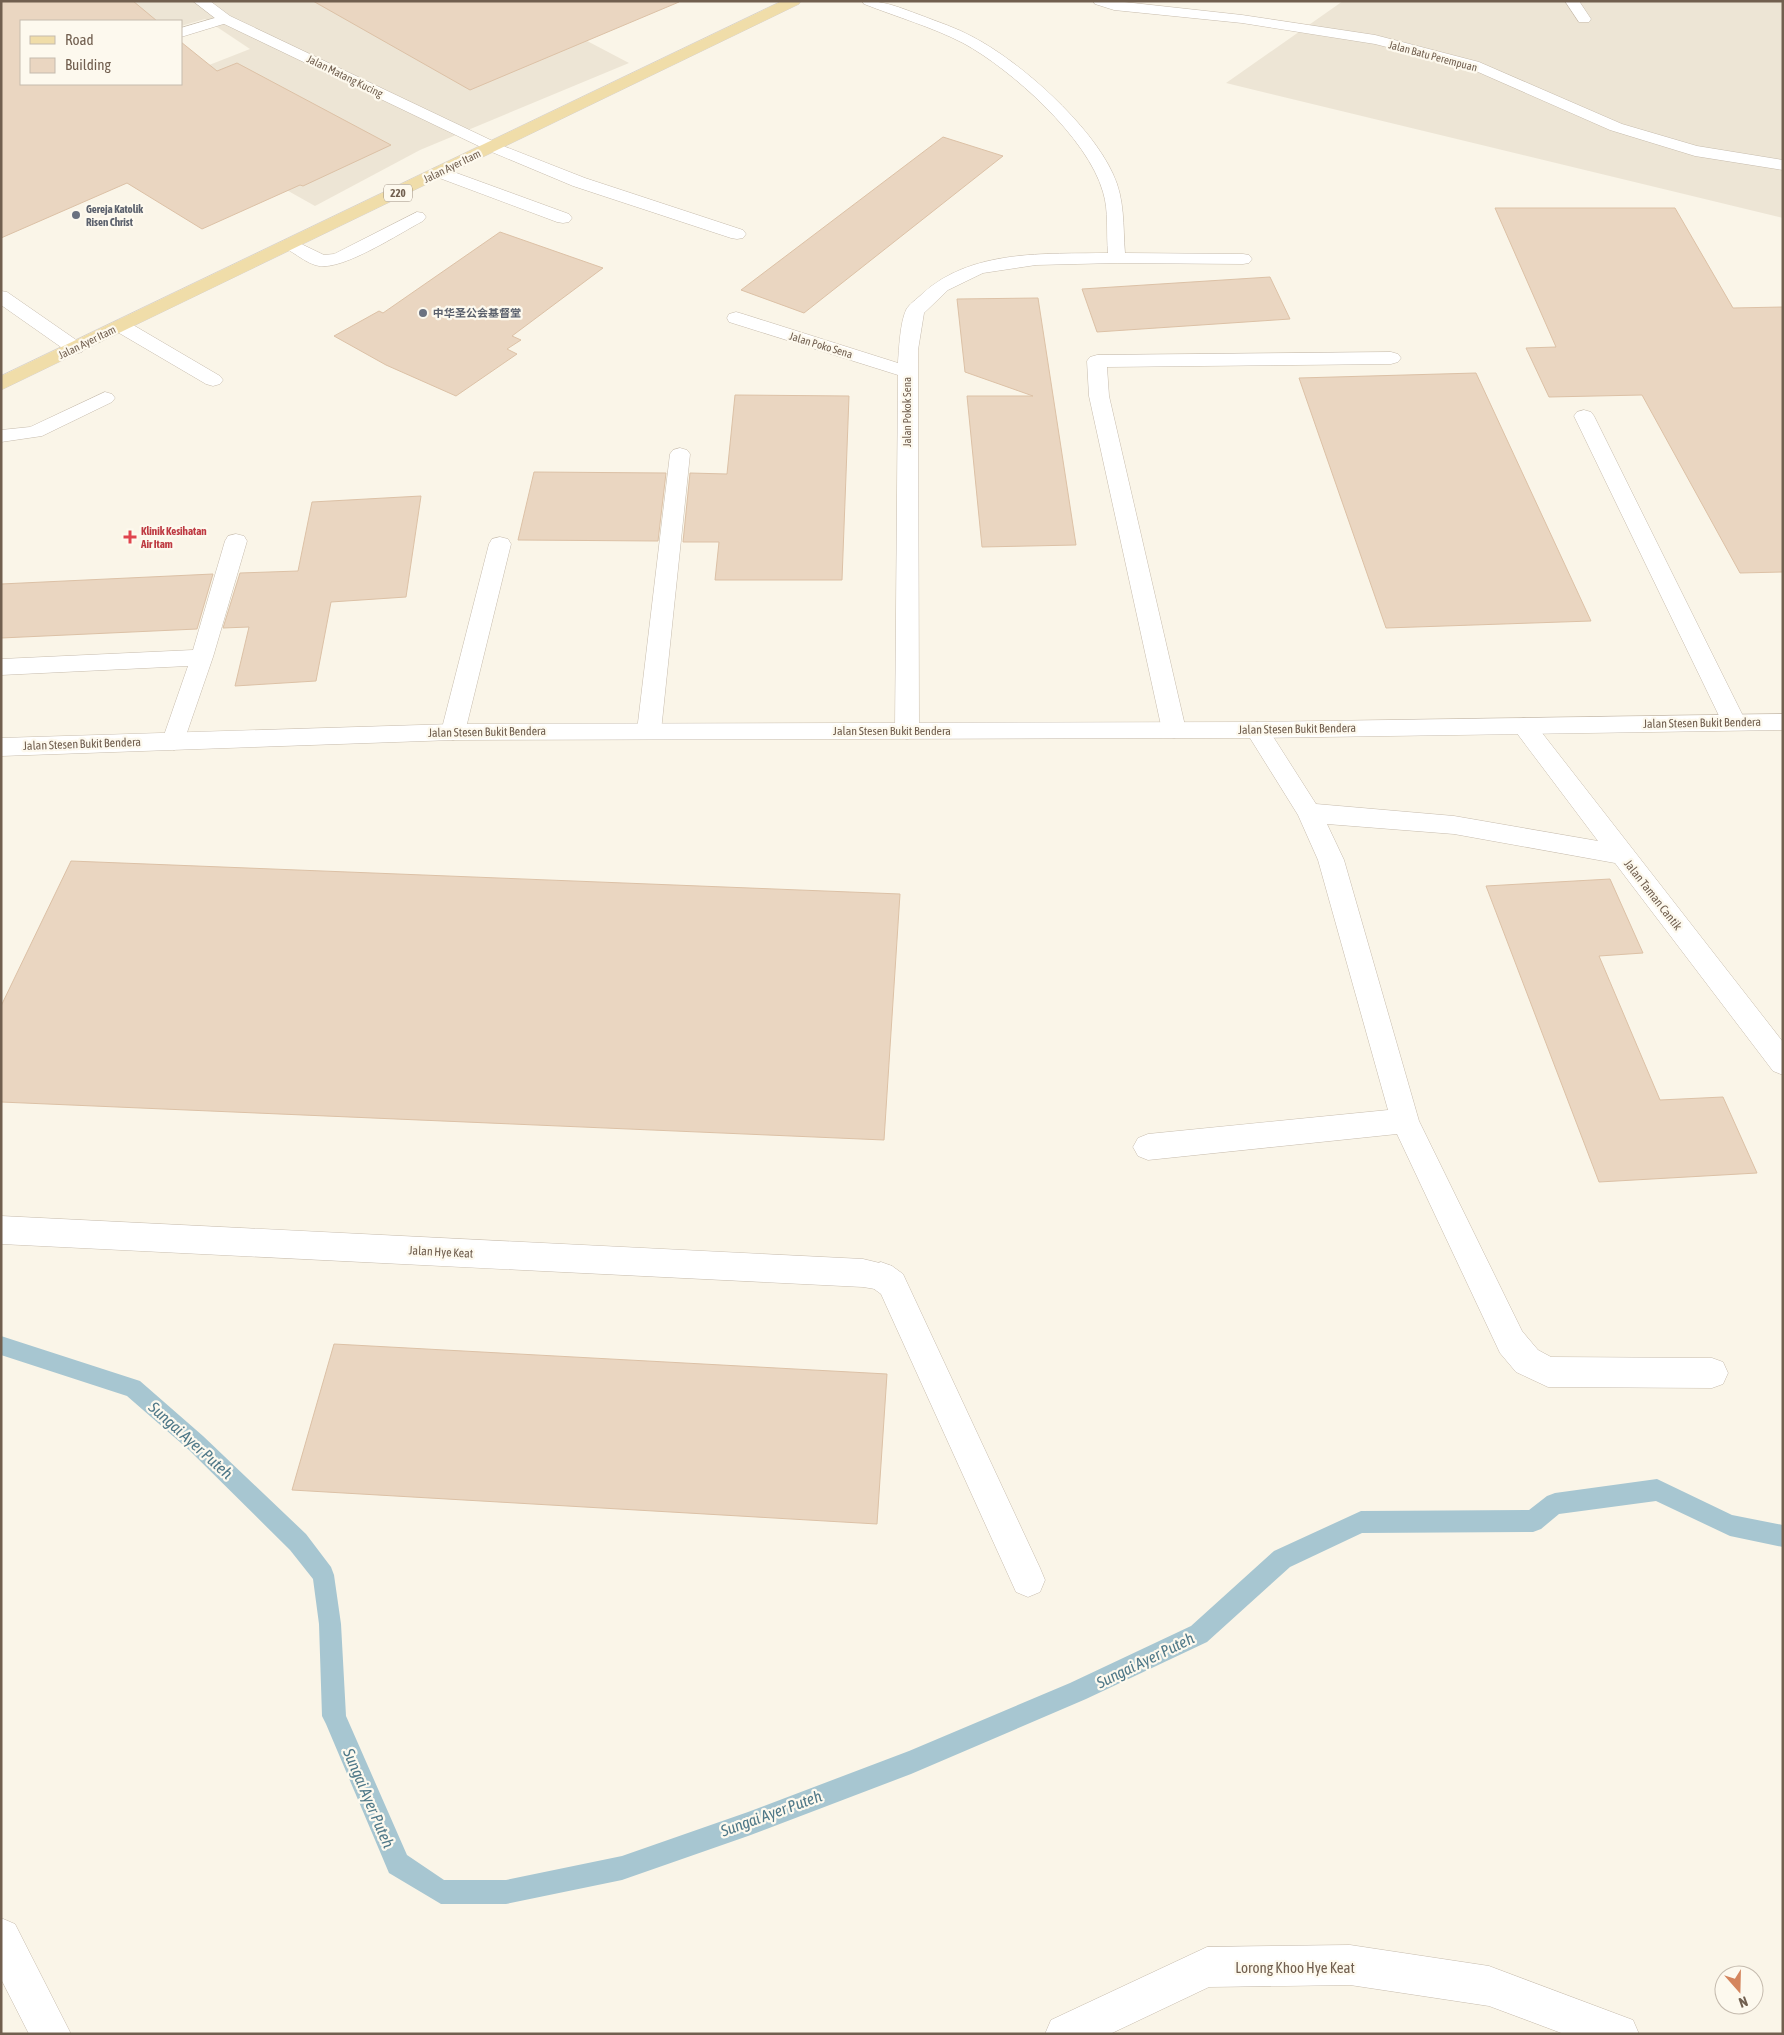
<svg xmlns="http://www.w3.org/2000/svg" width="1784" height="2035" font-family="'Asap Condensed','Noto Sans SC',sans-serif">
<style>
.residential{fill:#ede5d5}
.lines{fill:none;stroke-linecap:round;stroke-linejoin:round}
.stream{fill:#a7c6d1;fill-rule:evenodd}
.building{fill:#ead6c1;stroke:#dcc1a6}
.service-casing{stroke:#c7bcad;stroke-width:1}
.minor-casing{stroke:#c7bcad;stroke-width:1}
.tertiary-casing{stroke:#c7bcad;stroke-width:1}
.primary-casing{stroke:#d7d2ce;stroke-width:1}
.service{fill:#fff;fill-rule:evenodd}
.minor{fill:#fff;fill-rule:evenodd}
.tertiary{fill:#fff;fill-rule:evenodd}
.primary{fill:#f0dda9;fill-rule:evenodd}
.worship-dot{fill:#6b7280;stroke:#fdf9ee;stroke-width:2}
.health-dot{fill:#e0444e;stroke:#fdf9ee;stroke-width:2}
.labels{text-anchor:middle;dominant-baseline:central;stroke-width:4.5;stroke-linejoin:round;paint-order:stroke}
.far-street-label{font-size:11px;fill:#715f4f;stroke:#fdf9ee}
.shield{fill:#fdf9ee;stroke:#9b8d7f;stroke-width:1}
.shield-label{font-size:11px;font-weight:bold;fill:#715f4f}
.far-worship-label{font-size:11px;font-weight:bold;fill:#5b616d;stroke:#fdf9ee;text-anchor:start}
.far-health-label{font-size:11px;font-weight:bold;fill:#be3a42;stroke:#fdf9ee;text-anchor:start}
.street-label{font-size:12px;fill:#715f4f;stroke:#fdf9ee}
.near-street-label{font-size:15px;fill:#715f4f;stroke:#fdf9ee}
.near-water-label{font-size:16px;font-style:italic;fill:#4f7888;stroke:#fdf9ee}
</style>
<rect width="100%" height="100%" fill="#faf5e8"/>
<path class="residential" d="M1,1H511L629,63L420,150L315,206L125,99L163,84H181V76L250,49L205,19L181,26V21H21V77L11,81L1,103Z
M1343,1H1783V218L1226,83Z"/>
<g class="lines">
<path class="stream" d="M1,1336L140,1381L203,1436L306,1534L331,1567L334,1575L341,1624L346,1716L407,1855L444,1880H506L622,1856L748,1812L909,1751L1070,1683L1191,1626L1274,1551L1361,1511L1529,1510L1547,1496L1555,1493L1657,1479L1732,1515L1783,1525V1547L1730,1536L1656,1501L1559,1514L1541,1529L1533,1532L1362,1533L1290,1567L1207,1642L1086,1699L911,1774L748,1836L622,1880L506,1904H441L389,1873L326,1724L322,1716L319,1624L313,1579L290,1550L189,1450L127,1396L1,1355Z"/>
</g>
<path class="building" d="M1,1H133L157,21H21V84H181V42L217,71L237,63L391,145L303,186L300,185L202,229L127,183L1,238Z
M313,1H679V2L470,90Z
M943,137L1003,156L804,313L741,290Z
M1495,208H1675L1733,308L1783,307V572L1740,573L1642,395L1549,397L1526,348L1556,347Z
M500,232L603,268L512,336L521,340L507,349L517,354L456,396L386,365L334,336L379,311L383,313Z
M1270,277L1290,319L1097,332L1082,289Z
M1038,298L1076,545L982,547L967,396H1033L965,372L957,299Z
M1476,373L1591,621L1386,628L1299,378Z
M735,395L849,396L842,580H715L719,542H683L690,473L727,474Z
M534,472L666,473L658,541L518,540Z
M421,496L406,597L331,602L316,681L235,686L249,627L223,628L240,573L298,571L312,502Z
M213,574L197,629L1,638V584Z
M71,861L900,894L884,1140L1,1102V1006Z
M1610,879L1643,953L1599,956L1660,1100L1723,1097L1757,1173L1599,1182L1486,886Z
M334,1344L887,1374L877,1524L292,1490Z"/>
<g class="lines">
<g class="service-casing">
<path id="service" d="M225,15L230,16L232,19L230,22L181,37V28Z
M493,142L585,178L743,230L746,234L743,238L737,239L731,238L573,186L487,150L485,147L487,144Z
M440,167L569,214L572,218L569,222L563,223L557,222L434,176L432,172L434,168Z
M417,212L423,213L426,217L423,221C400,233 344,270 319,266C307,264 295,253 285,248L282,244L285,240L291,239L324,255L334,254Z
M1,291L7,292L82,344L84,348L82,352L75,354L68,352L1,305Z
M121,320L128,322L220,376L223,380L220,384L213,386L206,384L114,330L112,326L114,322Z
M1391,352L1398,354L1401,358L1398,362L1391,364L1107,367L1109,396L1186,730L1182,736L1174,738L1166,736L1162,730L1089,396L1087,361L1090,357L1097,355Z
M105,392L112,394L115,398L112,402L42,436L1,442V430L30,427Z
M680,448L687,450L690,454L661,731L657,737L649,739L641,737L637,731L670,454L673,450Z
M236,534L244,536L247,541L213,657L182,747L174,750L166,747L162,741L188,666L1,675V659L193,650L225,541L228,536Z
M500,537L508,539L511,544L465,732L461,738L453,740L445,738L441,732L489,544L492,539Z
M881,1262L892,1266L903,1274L1040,1568L1045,1580L1040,1592L1028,1597L1016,1592L881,1294L870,1286L866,1276L870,1266Z"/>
</g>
<g class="minor-casing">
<path id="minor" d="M193,1H210L230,16L499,144L501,147L499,150H487L220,22Z
M862,1C886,1 898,7 920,15C938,22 957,28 973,37C1021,62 1091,125 1113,174C1125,199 1123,226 1125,253L1243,254L1249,255L1252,259L1249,263L1243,264L1117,263L1036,265L983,273L948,290L924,313L918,350L919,731L915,737L907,739L899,737L895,731L898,375L729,322L727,318L729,314L736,312L743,314L898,363C899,349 900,323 906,310C909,304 917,299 922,294C971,249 1045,254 1108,253C1106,233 1109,211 1103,192C1088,138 1011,69 963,43C932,27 897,17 864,4Z
M1093,1H1115L1242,15L1375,35L1479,62L1622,124L1697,146L1783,160V170L1695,156L1610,130L1469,68L1375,44L1242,23L1114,10L1095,4Z
M1565,1H1579L1591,19L1589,22H1579Z
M1584,410L1591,412L1594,416L1746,722L1742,728L1734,730L1726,728L1722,722L1574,416L1577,412Z
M1524,718L1532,720L1783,1042V1075L1773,1071L1615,863L1454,834L1327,824L1344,860L1419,1121L1522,1331L1538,1350L1551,1357L1712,1358L1723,1362L1728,1373L1723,1384L1712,1388L1548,1387L1516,1372L1500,1353L1397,1134L1148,1160L1138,1156L1133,1147L1138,1138L1148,1134L1388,1110L1318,860L1298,815L1245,730L1249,724L1257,722L1265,724L1316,804L1454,816L1598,841L1516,732L1512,726L1516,720Z
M1,1216L863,1259L892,1266L896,1276L892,1286L881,1290L863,1287L1,1244Z
M1,1918L15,1924L71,2034H29L1,1979Z
M1350,1945L1489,1966L1633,2020L1639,2034H1564L1489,2006L1350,1985L1209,1987L1110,2034H1045L1051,2020L1207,1947Z"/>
</g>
<g class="tertiary-casing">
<path id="tertiary" d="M1783,714V730L1257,738L453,740L1,756V738L453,724L1257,722Z"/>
</g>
<g class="primary-casing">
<path id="primary" d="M782,1H801L799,4L1,390V376Z"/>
</g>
<use href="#service" class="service"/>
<use href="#minor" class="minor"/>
<use href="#tertiary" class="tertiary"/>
<use href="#primary" class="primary"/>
</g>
<g class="worship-dot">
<circle cx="76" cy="215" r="5"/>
<circle cx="423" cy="313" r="5"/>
</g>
<path class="health-dot" d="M127.5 529.5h5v5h5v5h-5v5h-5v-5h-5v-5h5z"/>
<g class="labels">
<g class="far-street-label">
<text transform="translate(1433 56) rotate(15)">Jalan Batu Perempuan</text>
<text transform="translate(345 76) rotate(26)">Jalan Matang Kucing</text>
<text transform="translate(452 166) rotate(-26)">Jalan Ayer Itam</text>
<text transform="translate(87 342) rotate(-26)">Jalan Ayer Itam</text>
<text transform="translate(821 345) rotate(17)">Jalan Poko Sena</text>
<text transform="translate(907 412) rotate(-90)">Jalan Pokok Sena</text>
</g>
<rect class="shield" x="384" y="184.5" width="28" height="17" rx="4"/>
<g class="shield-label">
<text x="398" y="193">220</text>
</g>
<g class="far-worship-label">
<text x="86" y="209">Gereja Katolik<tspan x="86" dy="13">Risen Christ</tspan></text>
<text x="433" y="313">中华圣公会基督堂</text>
</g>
<g class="far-health-label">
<text x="141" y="531">Klinik Kesihatan<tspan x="141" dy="13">Air Itam</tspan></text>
</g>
<g class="street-label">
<text transform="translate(1702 723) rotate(-1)">Jalan Stesen Bukit Bendera</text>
<text transform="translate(1297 729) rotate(-1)">Jalan Stesen Bukit Bendera</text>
<text x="892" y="731">Jalan Stesen Bukit Bendera</text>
<text transform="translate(487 732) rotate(-1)">Jalan Stesen Bukit Bendera</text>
<text transform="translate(82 744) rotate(-2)">Jalan Stesen Bukit Bendera</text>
<text transform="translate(1653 895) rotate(52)">Jalan Taman Cantik</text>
<text transform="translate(441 1252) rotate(3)">Jalan Hye Keat</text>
</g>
<g class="near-street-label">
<text x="1295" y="1967">Lorong Khoo Hye Keat</text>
</g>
<g class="near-water-label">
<text transform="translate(191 1440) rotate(42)">Sungai Ayer Puteh</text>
<text transform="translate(1145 1660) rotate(-26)">Sungai Ayer Puteh</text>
<text transform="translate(369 1798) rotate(67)">Sungai Ayer Puteh</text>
<text transform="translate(771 1813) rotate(-20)">Sungai Ayer Puteh</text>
</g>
</g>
<rect width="1784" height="2035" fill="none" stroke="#715f4f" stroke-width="5"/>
<rect x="20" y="20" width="162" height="65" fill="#fdf9ee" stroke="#c5bbae"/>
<rect x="30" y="36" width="25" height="8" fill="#f0dda9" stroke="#c5bbae"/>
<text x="65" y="45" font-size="15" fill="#715f4f">Road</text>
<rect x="30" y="58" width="25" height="15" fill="#ead6c1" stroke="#c5bbae"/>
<text x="65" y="70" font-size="15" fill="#715f4f">Building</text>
<g transform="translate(1739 1990) rotate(160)"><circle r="24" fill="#fdf9ee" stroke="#c5bbae"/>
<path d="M0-4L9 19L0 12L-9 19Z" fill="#d4855d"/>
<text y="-8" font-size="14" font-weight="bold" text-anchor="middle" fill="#715f4f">N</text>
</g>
</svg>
